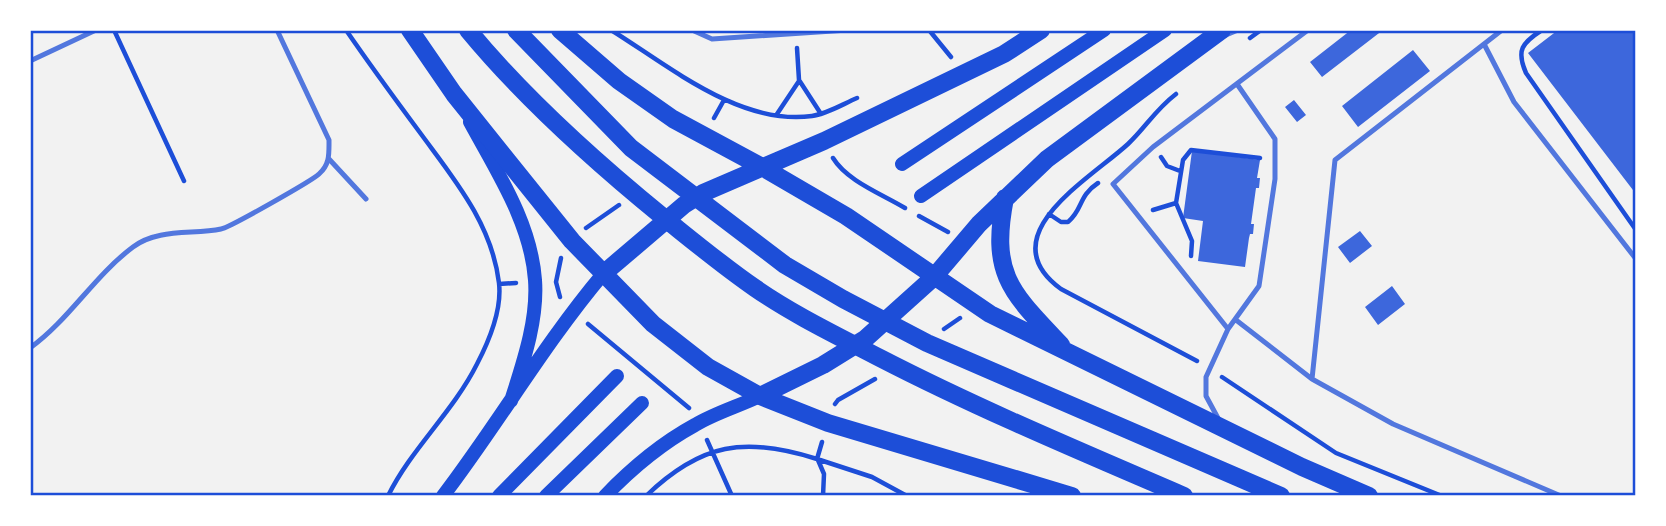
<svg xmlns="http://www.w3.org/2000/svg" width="1666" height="526" font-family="'Sofia Sans Condensed',sans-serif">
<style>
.building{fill:#3d67dc}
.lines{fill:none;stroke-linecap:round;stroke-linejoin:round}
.path{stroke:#1d4ed8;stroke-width:4.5}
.service{stroke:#5277de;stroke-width:5}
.secondary{stroke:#1d4ed8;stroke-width:14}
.primary{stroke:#1d4ed8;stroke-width:18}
.neatline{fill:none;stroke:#1d4ed8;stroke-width:2.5}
</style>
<rect width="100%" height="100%" fill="#f2f2f2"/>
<path class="building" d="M1351,30H1383L1322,77L1310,62Z
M1558,30H1636V194L1528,53Z
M1413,50L1430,71L1358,127L1342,106Z
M1294,100L1306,115L1297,122L1285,107Z
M1192,151L1260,160L1257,178H1260L1259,188H1256L1251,224H1254L1253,234H1250L1249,238L1245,267L1198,261L1203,221L1183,218Z
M1360,231L1372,246L1350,263L1338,247Z
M1392,286L1405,304L1378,325L1365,307Z"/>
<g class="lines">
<path class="path" d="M114,30L184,181
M346,30C370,65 395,99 421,134C454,179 492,224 499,283C502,309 489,341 477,364C453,412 411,449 388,496
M611,30C669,66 740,126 812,116C827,114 843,104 857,98
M929,30L951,57
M1542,30C1522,43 1516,50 1526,73L1636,230
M1250,38L1261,30
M797,48L799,80L821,114
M1176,94C1155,110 1146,127 1128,144C1090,179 988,236 1061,289L1197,361
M777,114L799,81
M714,118L724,100
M1161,157L1167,166L1180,171
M833,158C847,181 882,194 905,208
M1153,210L1176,203
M1049,214L1061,222H1068C1083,210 1078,196 1098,183
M919,216L948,232
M586,228L619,205
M1191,256L1192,241L1176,203L1183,160L1191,150L1260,158
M499,284L516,283
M560,297L556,282L561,258
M588,324L689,408
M944,329L960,318
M1222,377L1336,453L1442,496
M835,404L838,400L875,379
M707,440L732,496
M817,459L872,477L907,496
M818,460L824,474L823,496
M646,496C701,443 745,436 817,459L822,442"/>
<path class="service" d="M692,30L712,39L848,30
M1502,30L1335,160L1312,379L1393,424L1561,496
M1226,35L1238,30
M1484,44L1514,102L1636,259
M30,61L96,30
M329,159L366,199
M1236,320L1312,379
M1228,329L1113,184L1153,147L1308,30
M30,348C69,320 94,276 133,247C158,228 193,235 221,229C229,228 313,180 319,174C330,164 329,154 329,140L277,30
M1219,420L1206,396V377L1228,329L1259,286L1275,179V139L1237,84"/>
<path class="secondary" d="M470,122C497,172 531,223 535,280C538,320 523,363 511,401
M902,164L1104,30
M921,196L1165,30
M443,496C498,424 544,344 603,274
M499,496L617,376
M546,496L642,403
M605,496C631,469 662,443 695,425C715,413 739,406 760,396"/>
<path class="primary" d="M410,30L454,94L572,241L653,324L708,367L760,396L828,423L1072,496
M468,30C525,99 593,160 663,217C693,241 723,266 755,288C794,315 838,336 880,358C979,409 1082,452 1184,496
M516,30L631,148L785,265L843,299L927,343L1281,496
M560,30L619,81L673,119L762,167L846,216L990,314L1302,467L1369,496
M1005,198C990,275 1011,292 1061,345
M603,274L684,205L703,193L824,141L1004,54L1041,30
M760,396L823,365L865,339L934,277L979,224L1047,159L1222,30"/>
</g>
<rect width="1666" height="526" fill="none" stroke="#ffffff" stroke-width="63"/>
<rect x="32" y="32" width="1602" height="462" class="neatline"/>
</svg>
